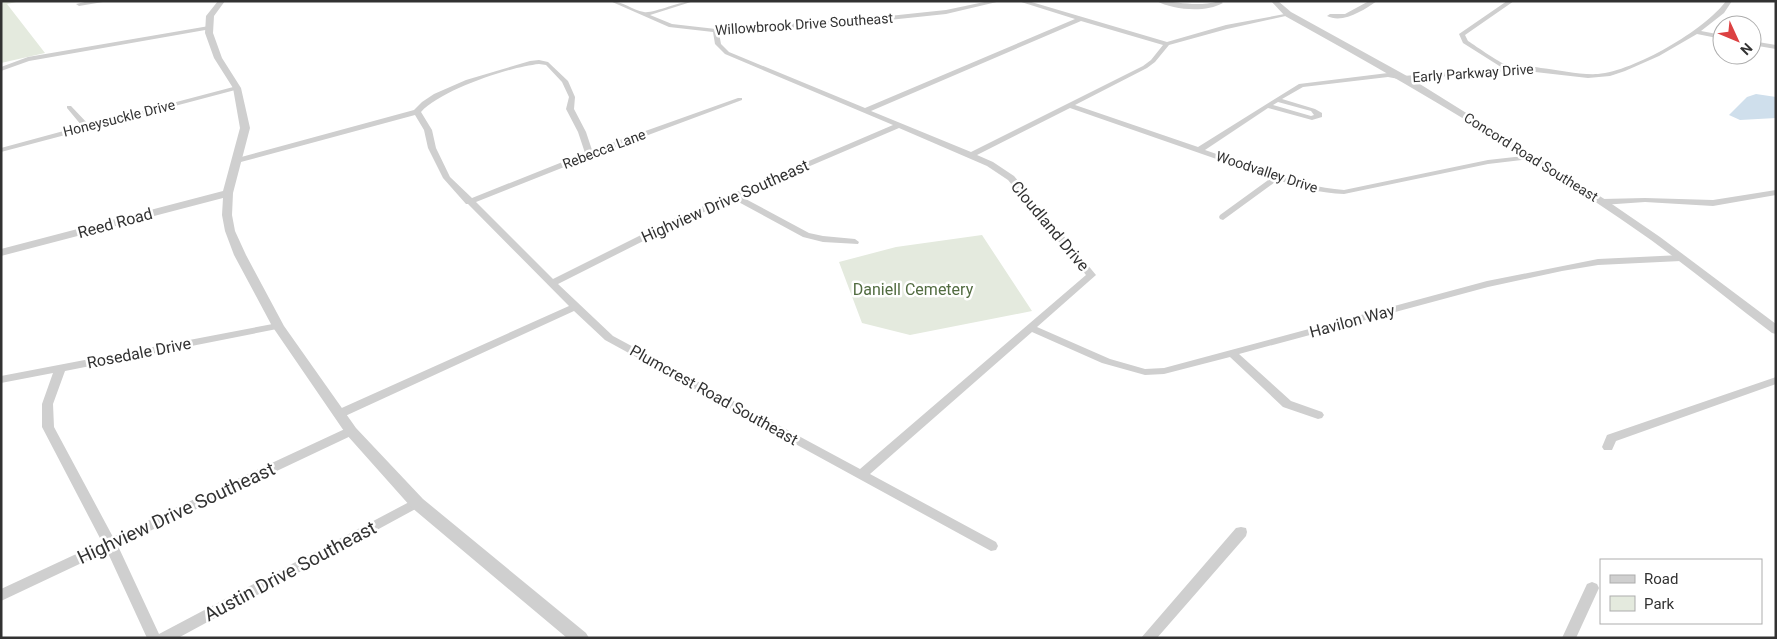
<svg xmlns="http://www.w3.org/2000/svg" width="1777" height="639" font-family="Roboto,sans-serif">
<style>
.green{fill:#e4eade}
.water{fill:#cfdfec}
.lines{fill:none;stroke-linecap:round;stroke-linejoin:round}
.minor{fill:#cfcfcf;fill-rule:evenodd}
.tertiary{fill:#cfcfcf;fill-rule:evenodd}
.labels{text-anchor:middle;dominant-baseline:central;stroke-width:5;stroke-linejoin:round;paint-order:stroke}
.far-street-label{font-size:14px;fill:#323232;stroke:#fff}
.street-label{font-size:16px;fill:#323232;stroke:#fff}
.park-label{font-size:16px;fill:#526c41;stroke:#fff}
.near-street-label{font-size:19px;fill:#323232;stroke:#fff}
</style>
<rect width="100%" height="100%" fill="#fff"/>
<path class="green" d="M1,1H21L7,4L45,53L1,63Z
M982,235L1032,311L910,335L862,323L839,262L896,247Z"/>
<path class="water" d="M1756,94L1776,97V118L1740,120L1729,115L1747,97Z"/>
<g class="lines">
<path class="minor" d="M89,1H109L79,6L76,4Z
M610,1C623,1 632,10 644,12C652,14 680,1 694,1L650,15L672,24L716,29L870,18L946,10L989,1H1001L946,14L870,22L719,33L721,44L729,52L865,108L1075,19L1018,1H1028L1167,42L1226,25L1290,13V15L1227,29L1169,45L1155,62L1147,68L1075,105L1198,147L1299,84L1388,73L1404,76L1501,67L1463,43L1459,34L1507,1H1514L1465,35L1468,41C1476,46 1502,65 1510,66C1520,67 1531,66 1541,68C1560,70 1579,75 1598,74C1634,71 1705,30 1726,1H1732L1724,13L1701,31L1722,35V39L1697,34L1659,56L1625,71L1610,76L1588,78L1517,70L1404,80L1388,77L1303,87L1282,99L1315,109L1322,113V117L1312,120L1268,108L1205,150C1250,165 1296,187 1344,190L1488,160L1533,155V159H1530L1488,164L1344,194C1321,193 1300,188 1278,180L1223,220L1220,219L1219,217L1220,215L1271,178L1070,108L977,155L993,162L1014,176L1096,275L1037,327L1110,359L1145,369L1164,368L1487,281L1598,259L1681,255L1686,258L1681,261L1598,265L1562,271L1488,287L1239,354L1291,401L1322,412L1324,415L1322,418L1318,419L1283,407L1230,357L1164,374L1145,375L1102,363L1032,332L870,474L996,542L998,546L996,550L991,551L605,340L574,311L343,417H335L333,414L335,411L569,306L468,204H466L443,178L428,148L424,130L415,115L237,163H234V159L414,110L422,102L434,94L466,80L530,61L539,60L548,62L568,81L575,97L574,109L586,132L592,150L738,98H742V100L592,156L476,202L553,279L671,220L893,125L725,54L715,44L713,32L669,27ZM1081,21L1163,45L1151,60L1143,66L971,152L871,111ZM539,64L546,65L562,82L569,97L566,109L578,132L585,153L472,198L450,177L436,148L432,130L421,112C441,90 509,67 539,64ZM1278,102L1311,111L1314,115L1311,116L1273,105ZM899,128L987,166L1008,180L1086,275L860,469L613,336L558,284L677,224L733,199L803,237L823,242L858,244L859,242L855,239L823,236L809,233L740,196Z
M1156,1C1181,1 1193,8 1220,1L1223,3C1205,13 1174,10 1156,1Z
M1369,1H1377C1364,10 1343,24 1327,16L1330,14H1345Z
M209,26L212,28L211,29L29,61L1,71V67L28,57Z
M1752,41L1776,45V49L1752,45Z
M237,86L239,87V89L1,152V148L82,126L67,108V106H71L89,125Z
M1776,190V195L1713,206L1645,202L1602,205L1598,202L1602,199L1645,198L1713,200Z
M278,323L282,324L283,326L282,328L65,371L53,404L54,427L113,537L347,428H355L357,431L355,434L118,546L159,634L413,500L417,498L421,500L423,503L421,506L178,638H147L107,551L1,601V589L102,542L42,427V404L53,373L1,383V376Z
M1776,377V384L1616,441L1612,450H1604L1602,447L1607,435Z
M1241,527L1246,528L1247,532L1246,536L1157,638H1141L1236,528Z
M1592,582L1597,584L1599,588L1576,638H1562L1587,584Z"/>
<path class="tertiary" d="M218,1H225L214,16L213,33L222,58L241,88L250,128L233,193L232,215L235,231L246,255L284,326L356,428L423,499L586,633L589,638H567L411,507L346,434L272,326L234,255L225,231L222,215L223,198L1,256V249L223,191L240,128L233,88L214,58L205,33L206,16Z
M1271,1H1278L1291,12L1407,76L1606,200L1660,237L1776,324V334L1772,333C1731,302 1692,270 1651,240C1534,158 1410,85 1285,16Z"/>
</g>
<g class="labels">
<g class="far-street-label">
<text transform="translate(804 24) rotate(-4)">Willowbrook Drive Southeast</text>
<text transform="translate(1473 73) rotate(-4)">Early Parkway Drive</text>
<text transform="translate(119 118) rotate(-14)">Honeysuckle Drive</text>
<text transform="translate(604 149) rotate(-21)">Rebecca Lane</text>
<text transform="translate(1531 157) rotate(32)">Concord Road Southeast</text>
<text transform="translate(1267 172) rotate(18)">Woodvalley Drive</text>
</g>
<g class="street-label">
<text transform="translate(725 201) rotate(-24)">Highview Drive Southeast</text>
<text transform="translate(115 223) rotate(-15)">Reed Road</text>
<text transform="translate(1050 226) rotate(50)">Cloudland Drive</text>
<text transform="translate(1352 321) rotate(-15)">Havilon Way</text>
<text transform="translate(139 353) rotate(-11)">Rosedale Drive</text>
<text transform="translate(714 395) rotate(29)">Plumcrest Road Southeast</text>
</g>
<g class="park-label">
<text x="913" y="289">Daniell Cemetery</text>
</g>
<g class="near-street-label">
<text transform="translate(176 513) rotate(-25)">Highview Drive Southeast</text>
<text transform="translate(290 571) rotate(-28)">Austin Drive Southeast</text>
</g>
</g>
<rect width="1777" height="639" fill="none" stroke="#323232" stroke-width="5"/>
<rect x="1600" y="559" width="162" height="65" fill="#ffffff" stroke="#adadad"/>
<rect x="1610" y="575" width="25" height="8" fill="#cfcfcf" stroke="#adadad"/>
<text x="1644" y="584" font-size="15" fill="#323232">Road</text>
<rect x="1610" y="596" width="25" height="15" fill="#e4eade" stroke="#adadad"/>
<text x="1644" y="609" font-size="15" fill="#323232">Park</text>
<g transform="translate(1737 40) rotate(134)"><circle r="24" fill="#ffffff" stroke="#adadad"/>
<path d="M0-4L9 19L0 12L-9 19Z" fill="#dc4142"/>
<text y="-8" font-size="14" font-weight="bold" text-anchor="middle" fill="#323232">N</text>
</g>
</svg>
